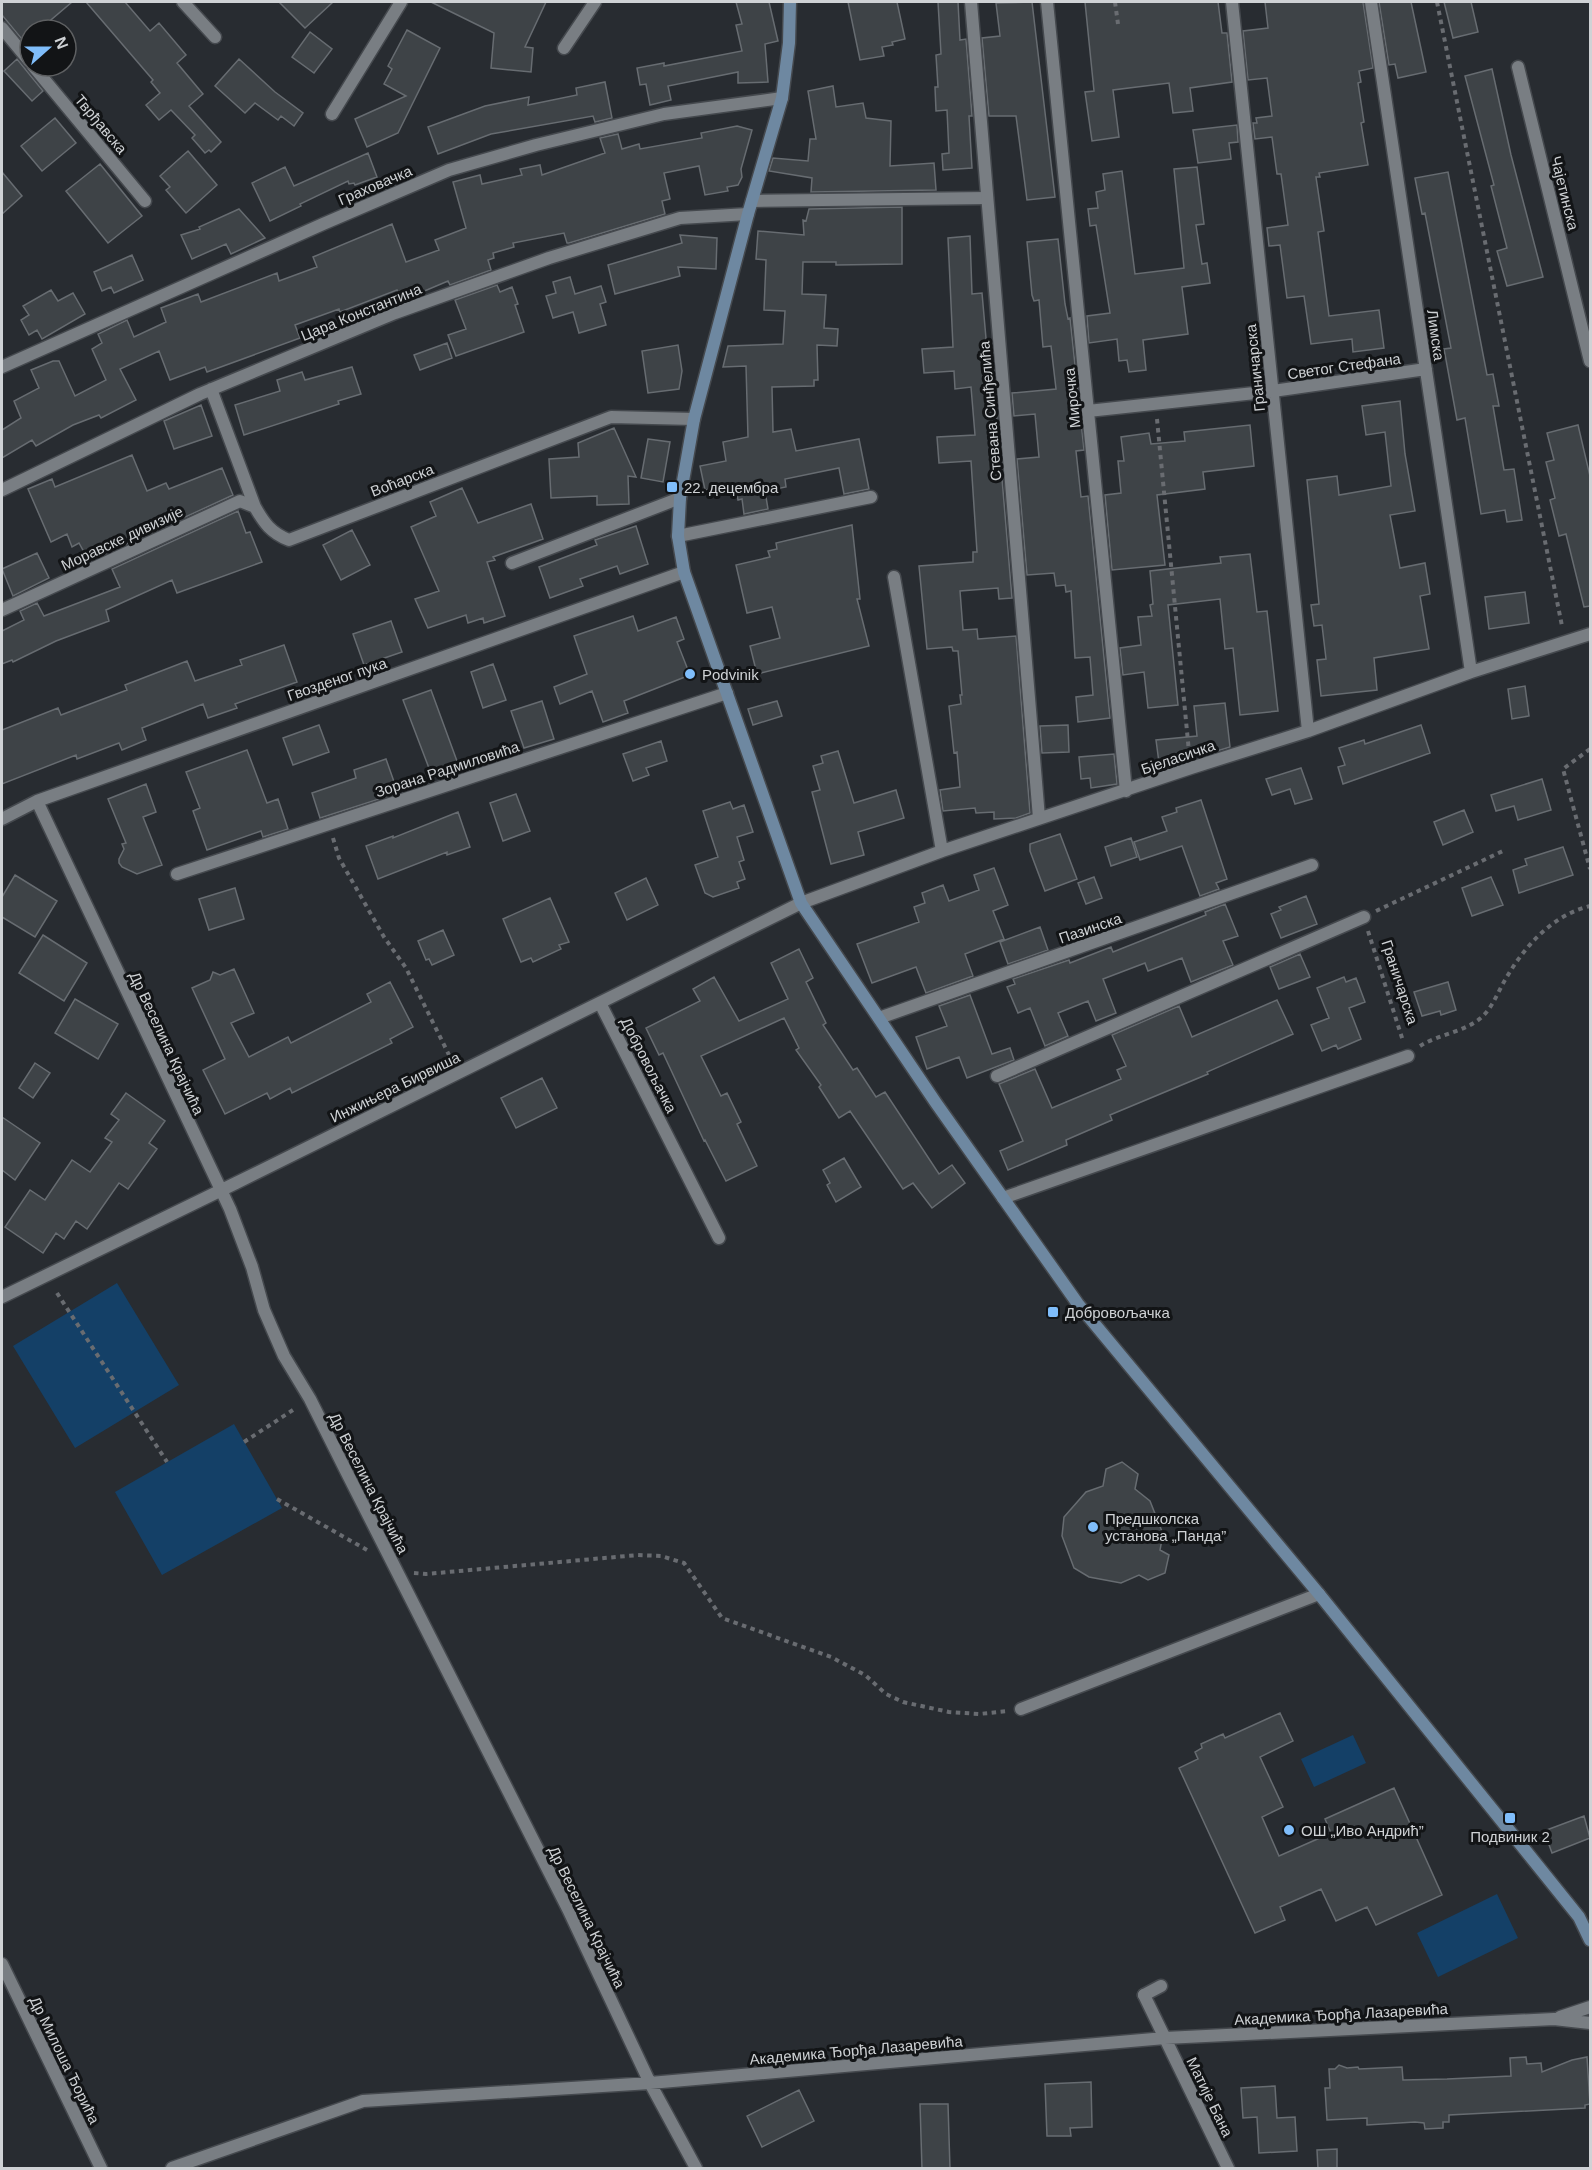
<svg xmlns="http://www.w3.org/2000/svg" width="1592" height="2170" font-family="Helvetica,sans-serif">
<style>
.green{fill:#144067}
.building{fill:#3e4347;stroke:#676c71;stroke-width:1.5}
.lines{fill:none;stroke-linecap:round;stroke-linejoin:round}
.lane-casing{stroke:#45494e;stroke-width:15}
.street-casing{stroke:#45494e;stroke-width:15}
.secondary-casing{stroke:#45494e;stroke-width:15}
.path{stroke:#696c71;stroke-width:4;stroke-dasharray:4.5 4.5;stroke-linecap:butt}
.lane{stroke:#797e83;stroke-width:12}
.street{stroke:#797e83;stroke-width:12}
.secondary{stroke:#6e88a1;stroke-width:12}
.poi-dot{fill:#7fbdfa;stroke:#121416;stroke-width:2}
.labels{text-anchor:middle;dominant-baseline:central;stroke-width:6;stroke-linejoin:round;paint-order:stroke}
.street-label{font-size:15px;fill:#cfd2d5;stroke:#121416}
.poi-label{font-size:15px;fill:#cfd2d5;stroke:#121416;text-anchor:start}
</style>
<rect width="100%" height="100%" fill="#282c31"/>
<path class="green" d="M117,1283L179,1385L75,1448L13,1346Z
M234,1424L282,1508L162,1575L115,1492Z
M1353,1735L1366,1763L1314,1787L1301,1759Z
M1497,1894L1518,1938L1438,1977L1417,1933Z"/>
<path class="building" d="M2,2H72L39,30H30V49L2,15Z
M86,2H125L150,31L159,23L186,55L177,63L203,94L189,106L221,142L211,152L209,150L205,153L192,138L195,135L171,110L159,120L146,105L160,93L151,82L153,80Z
M279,2H333L305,28Z
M431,2H546L525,47L533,48L531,72L491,68L494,33Z
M736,2H769L778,41L765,44L768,82L738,83V72L668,86L671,100L650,105L646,84L640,85L637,68L664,63V66L742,51L736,25L742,24Z
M848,2H897L905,39L892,42L893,45L882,47L884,56L860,60Z
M938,2H958L960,40L966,39L972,116H969L972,168L943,170L942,154L949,153L947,110L936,111L935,87H938L936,55L941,54Z
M1032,2L1055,197L1027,200L1016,116H989L982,38L1000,36L996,3Z
M1085,2H1218L1222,33H1227L1232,82L1190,88L1193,111L1173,113L1169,83L1113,90L1119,137L1092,141L1085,92L1094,91Z
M1265,2H1363L1373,68L1359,71L1361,82L1358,83L1364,122L1361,123L1368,165L1319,173L1320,177H1316L1324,231L1318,232L1329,316L1379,310L1384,348L1353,352L1352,339L1311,344L1304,296L1287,298L1280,245L1269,246L1267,228L1288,225L1281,174H1277L1272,137L1255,139L1253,123H1257L1256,118L1272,116L1267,78L1248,80L1243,31L1268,28Z
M1379,2H1411L1426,72L1398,78L1395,64L1389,65Z
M1444,2H1471L1478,32L1453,38Z
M407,30L440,48L398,133L367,147L355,119L406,96L384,84L392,69L388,66Z
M310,32L332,49L314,73L292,57Z
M17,59L43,91L32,101L4,71Z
M239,59L275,92L303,113L294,126L281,116L278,120L255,103L245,113L215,86Z
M1492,69L1511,155L1543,277L1507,286L1497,251L1507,248L1491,186L1494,185L1465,76Z
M605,82L612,118L595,122L593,116L491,134L438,154L428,127L485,106L529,97L528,105L577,95L576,88Z
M833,86L836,107L863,103L866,118L891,121L890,166L934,163L936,190L811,192L812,178L769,171L773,158L808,161L810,139H816L808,91Z
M55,118L76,143L42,171L21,146Z
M1237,125L1238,142L1229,143L1231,159L1198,163L1193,130Z
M737,126L752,130L741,169L742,177L738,185L727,187L728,191L705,195L699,166L664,173L670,199L662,201L665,214L569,243H567L564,233L513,243L514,247L493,253L494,258L488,260L491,270L450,285L448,281L401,301L397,290L340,312L339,309L295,325L300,338L207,372L205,367L170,380L159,351L120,369L136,400L101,418L99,415L73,425L36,446L32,440L2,458V430L21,418L14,401L39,388L31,370L53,361H59L75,396L106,380L92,349L102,343L98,334L127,320L134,337L166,322L161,308L198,294L201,302L277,273L279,281L317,267L313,257L392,224L406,262L439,250L435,240L466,228L453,182L480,175L482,184L522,175L520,169L540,165L542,175L605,153L600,138L618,134L622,149L639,144L640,149L702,138L701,133Z
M188,151L217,185L186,213L166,190L170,187L160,176Z
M368,153L377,177L355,185L354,183L349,184L348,181L300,204L301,206L270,221L252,183L285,167L294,186Z
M100,164L142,216L108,243L66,191Z
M1197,167L1204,224L1196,225L1202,264L1207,263L1210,283L1182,287L1188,334L1143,340L1146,370L1129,372L1127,360L1119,361L1117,339L1089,343L1087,316L1110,313L1096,225L1090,226L1088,209L1098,208L1096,192L1105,190L1103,174L1122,171L1135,274L1184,268L1174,169Z
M2,172L22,196L2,214Z
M1448,172L1487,375L1493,374L1499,406H1493L1504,470L1514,469L1522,520L1507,522L1505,510L1481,514L1465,418L1457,420L1444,349L1451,348L1425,213L1422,214L1415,178Z
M902,207V264L836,265V262H803L802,294L826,295L824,328L838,329L837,346L817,345L818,380H814V386L772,387L773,432L791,429L796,451L859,439L869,489L844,494L839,468L785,479L786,487L765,491L768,509L744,514L742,499L738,500L735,485L705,490L700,466L726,461L723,442L748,437L746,366L723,367L728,346L783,344L785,311L764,310L766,260L756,259L758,231L804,235L803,220L806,221L809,209Z
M239,209L265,238L231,254L226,244L192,259L181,235L200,229L199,227Z
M680,235L717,238L716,269L678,267L680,276L615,294L608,265L682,243Z
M970,236L972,294L982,293L991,395H995L1012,598L999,599L998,588L960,591L963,630L977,629L978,639L1016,636L1030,813L1016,818L994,819V812L976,813L975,808L943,811L940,790L960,787L957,752L954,753L949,706L961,704L960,695H962L958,651H953L952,647L927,649L919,566L973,562V552H977L971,461L939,463L937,437L975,435L971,387L955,389L954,371L924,373L922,349L953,347L948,238Z
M1058,239L1065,304L1068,319L1070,318L1084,450L1076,451L1081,497L1088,496L1110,718L1078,722L1076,697L1093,695L1090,657L1075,658L1071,591L1066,592L1065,585L1056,586L1054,573L1027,575L1017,459L1039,457L1035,414L1014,416L1012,393L1056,389L1051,346L1043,347L1039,300L1034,301L1032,295L1027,242Z
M132,255L143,280L114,293L111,287L102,291L94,272Z
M570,277L575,294L601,286L606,302L600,304L606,325L579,333L573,312L553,318L546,296L556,293L553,282Z
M497,285L500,292L512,287L518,304L515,305L524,332L456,356L448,335L466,329L455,300Z
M51,290L58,301L73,293L85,314L42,339L37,330L29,335L21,320L29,315L23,306Z
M447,343L452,358L420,370L414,355Z
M678,345L682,371L679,389L648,393L642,351Z
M352,367L361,394L338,401L339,404L244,435L235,405L280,391L277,380L302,372L305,380Z
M1400,401L1405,454L1415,511L1390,515L1400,568L1425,563L1430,594L1420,596L1429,649L1374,658L1377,690L1321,696L1317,660L1326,659L1322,625L1314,626L1311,605L1319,604L1307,480L1337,476L1339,495L1391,486L1385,432L1366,435L1362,406Z
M201,405L212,436L174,449L164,421Z
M1250,425L1254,466L1203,472L1205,489L1157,495L1165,565L1112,570L1105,495L1121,493L1118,461H1124L1121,437L1149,433L1151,444L1185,441L1184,432Z
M1578,425L1590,476V606L1584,607L1566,534L1559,536L1550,500L1555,498L1546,462L1554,460L1547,433Z
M614,428L636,477L628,476L629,504L597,505V496L551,498L549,459L579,457L578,443Z
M648,439L670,442L663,482L641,478Z
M132,455L147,491L166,483L169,489L222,468L233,495L105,554L101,544L84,552L79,543L72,547L67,534L51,542L28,489L52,479L55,487Z
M462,488L478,523L531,504L543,539L493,557L495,560L487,562L505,616L484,623L483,618L468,623L466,615L428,628L415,599L439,591L411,527L436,516L430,502Z
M238,511L246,533L250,532L262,562L177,593L172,580L106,610L109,621L56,641L13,662L12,660L2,664V631L24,620L20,611L37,603L44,616L120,587L112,569Z
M852,525L860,599H857L869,646L757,674L750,646L780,638L772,607L747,613L736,565L770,557L768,551L777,549L776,543Z
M636,526L648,564L620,574L617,566L580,579L583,586L550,598L539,567L597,545L595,540Z
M352,530L370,565L341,580L323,545Z
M37,553L49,578L13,596L2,569Z
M1250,554L1257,612L1267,611L1278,711L1240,715L1233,648L1225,649L1220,599L1168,605L1178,705L1148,708L1144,672L1123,675L1120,648L1141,645L1138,617L1152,616L1150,605L1153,604L1150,571L1221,563L1220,557Z
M1525,592L1529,623L1489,629L1485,597Z
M633,616L638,631L676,617L684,639L677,642L690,675L624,701L628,713L603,722L592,691L560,704L554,687L587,674L574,636Z
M391,621L402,652L364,665L353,634Z
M284,645L297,682L235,704L237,708L208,718L203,704L142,728L146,740L122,750L119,743L77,759L76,755L2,784V730L58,708L61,715L127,690L125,685L187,661L195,681L242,665L240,660Z
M493,664L506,700L483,708L471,672Z
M1525,686L1529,716L1512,719L1508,689Z
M431,690L461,772L440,779L438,774L432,776L403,700Z
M542,701L554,739L524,748L511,711Z
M777,701L782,716L753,725L748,709Z
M1225,703L1230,747L1207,754L1184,757V762L1160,770L1156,740L1197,736L1194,706Z
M319,725L329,752L293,765L283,738Z
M1068,725L1069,752L1042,753L1040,726Z
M1421,725L1430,753L1343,784L1338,767L1345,765L1339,748L1364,740L1365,744Z
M661,741L667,761L646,768L649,775L633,781L623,754Z
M247,750L267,803L278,799L288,829L263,837L261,831L207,850L193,811L200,808L186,772Z
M838,751L854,803L896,790L904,818L858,832L864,855L831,864L812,792L820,790L813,766L823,763L821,756Z
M1114,754L1117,784L1091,788L1090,778L1081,779L1079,757Z
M386,759L398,793L320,818L312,793L356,778L354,770Z
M1301,768L1312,799L1295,804L1290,789L1272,795L1266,779Z
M1542,779L1551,810L1518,820L1514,806L1496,811L1491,795Z
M146,784L156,812L143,817L162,865L137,874L122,867L119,863V859L124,849L122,844L126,843L108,799Z
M516,794L530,831L503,841L490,803Z
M1201,800L1227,879L1216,883L1219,889L1200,896L1182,846L1140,860L1134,842L1167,831L1162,817L1177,812L1176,808Z
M730,802L733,809L744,805L753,832L737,837L744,860L739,862L745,879L737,882L739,888L713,897L705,893L695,865L718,857L703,811Z
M1464,810L1473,832L1443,845L1434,822Z
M458,812L470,847L447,855V852L378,879L366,846L393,836V838Z
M1060,834L1077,879L1045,891L1030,851V844Z
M1131,838L1137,857L1111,866L1105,847Z
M1563,847L1573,875L1519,893L1513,870L1527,865L1525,859Z
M994,868L1008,905L993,911L1004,939L965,954L973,976L926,993L916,967L872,983L857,944L919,922L914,907L925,903L922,893L943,885L949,901L979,890L974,875Z
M15,875L57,901L35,937L2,917V897Z
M1094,877L1102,898L1086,904L1078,883Z
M1491,877L1503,905L1472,916L1462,888Z
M646,878L658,905L627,920L615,893Z
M235,888L244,919L209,930L199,899Z
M1306,896L1317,924L1281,938L1271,914L1281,910L1279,907Z
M550,898L569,942L559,945L561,949L533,962L531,958L521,962L503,919Z
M1225,904L1238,936L1223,941L1233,965L1191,982L1182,958L1148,971L1145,963L1103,979L1116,1013L1096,1021L1088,1001L1058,1013L1068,1036L1045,1046L1030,1008L1018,1013L1007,987L1015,984L1013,979L1069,960L1070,963L1111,947L1113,952L1206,915L1205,912Z
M1040,927L1048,950L1008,964L1000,942Z
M443,930L454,955L432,965L429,959L426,960L418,941Z
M43,935L87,963L64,1001L19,973Z
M799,949L813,978L806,982L826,1023L823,1025L853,1070L857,1068L876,1097L885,1092L939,1174L952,1165L965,1183L932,1208L913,1183L903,1189L850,1111L839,1118L819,1087L821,1085L796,1050L799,1048L784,1018L701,1056L721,1096L727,1093L741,1122L737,1124L757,1166L726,1181L705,1140L704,1141L663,1053L659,1055L646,1028L700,1001L693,989L714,977L739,1021L788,999L771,963Z
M1300,954L1310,977L1279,989L1270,967Z
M234,969L254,1013L231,1023L249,1057L288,1037L291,1043L371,1002L367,994L390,982L413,1027L390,1039L392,1043L292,1093L290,1088L270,1099L267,1093L225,1114L203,1070L225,1059L192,988L210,980L213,972L220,975Z
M1344,977L1346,982L1356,978L1365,1002L1349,1008L1361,1039L1338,1049L1336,1045L1322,1051L1311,1025L1329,1018L1317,988Z
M1448,982L1456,1010L1441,1015L1440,1011L1422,1016L1414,992Z
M970,995L992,1054L1010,1048L1014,1060L967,1078L959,1057L927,1069L916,1037L947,1026L939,1006Z
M75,999L118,1024L98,1059L55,1033Z
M1277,1000L1293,1034L1207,1072L1208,1074L1110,1115L1112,1120L1066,1140L1067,1145L1008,1170L1000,1151L1023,1141L999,1084L1035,1069L1052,1108L1121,1079L1117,1070L1126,1066L1112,1035L1179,1006L1192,1037Z
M35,1063L50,1073L33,1098L19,1088Z
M542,1078L557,1108L516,1128L501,1098Z
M126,1093L165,1121L149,1143L157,1149L128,1189L119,1183L87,1229L76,1221L64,1239L56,1233L43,1253L5,1227L30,1190L45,1200L72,1160L90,1172L112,1142L105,1138L119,1120L111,1114Z
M2,1117L40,1143L15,1180L2,1170Z
M844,1158L861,1187L836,1202L827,1185L830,1183L823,1170Z
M1122,1462L1138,1474L1135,1489L1150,1501L1163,1534L1160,1550L1169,1555L1165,1573L1148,1580L1139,1575L1121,1583L1089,1577L1074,1568L1062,1536L1064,1517L1086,1492L1103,1486L1106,1469Z
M1280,1713L1293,1741L1260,1757L1283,1807L1262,1817L1279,1856L1331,1833L1325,1819L1394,1788L1442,1895L1376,1925L1367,1907L1336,1921L1321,1889L1280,1907L1285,1920L1255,1933L1179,1768L1198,1759L1195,1752L1202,1748L1201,1744L1223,1734L1225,1738Z
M1584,1816L1590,1838L1552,1853L1544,1831Z
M1526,2057L1527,2064L1541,2063L1542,2072L1572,2060L1587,2057L1590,2104L1585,2105V2108L1449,2115V2122H1443V2128L1425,2129L1424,2123L1415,2122L1367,2125V2118L1327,2120L1325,2088H1330L1329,2069H1335L1339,2065L1347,2068L1358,2067L1359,2069L1402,2067L1403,2080L1447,2079L1511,2076L1510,2058Z
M1091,2082L1092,2127L1070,2128L1071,2136H1047L1045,2084Z
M1275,2086L1277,2118L1295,2117L1297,2151L1259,2153L1257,2117L1243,2118L1241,2088Z
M799,2090L814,2121L762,2147L747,2116Z
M920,2104H948L950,2169H922Z
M1337,2149V2169H1318L1317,2150Z"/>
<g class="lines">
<g class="lane-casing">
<path id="lane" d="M752,201L987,198
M678,536L871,497
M512,563L680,498
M997,1076L1364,917
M1021,1709L1319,1594
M1144,1995L1161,1986"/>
</g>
<g class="street-casing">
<path id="street" d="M183,2L215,37
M971,2L1039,818
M1047,2L1126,791
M1232,2L1308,731
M1371,2L1471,672
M2,28L30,62
M564,48L595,2
M33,66L145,201
M1518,67L1590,361
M332,114L401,2
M2,367L323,224L449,170L536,145L664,114L782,98
M211,389L255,507C264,523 271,533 289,540L611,417L694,419
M1088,411L1273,391L1426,369
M2,490L200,394L395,313L549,258L680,218L748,214
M894,577L942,851
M2,610L240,501L255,507
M37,801L230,1209L252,1267L264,1310L284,1356L310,1399L345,1469L568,1909L650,2083L696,2168
M2,819L37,801L684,572
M177,874L727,693
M600,1003L719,1238
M879,1018L1312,865
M1003,1198L1408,1056
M2,1297L236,1183L801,903L942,851L1191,768L1308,731L1471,672L1590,634
M2,1964L101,2168
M1144,1995L1228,2168
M1560,2017L1590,2007
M172,2168L363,2101L650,2083L1165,2038L1554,2019L1590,2023"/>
</g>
<g class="secondary-casing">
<path id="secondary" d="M790,2L789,43L782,98L748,214L694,419L680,498L678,536L684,572L801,903L936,1103L1078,1304L1319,1594L1579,1917L1590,1940"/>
</g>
<path class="path" d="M1115,2L1118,24
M1437,2L1562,626
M1157,419L1189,752
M1590,749L1563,769L1590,869
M333,838L339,858L384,937L406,968L452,1061
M1376,911L1505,850
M1368,931L1403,1041
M1420,1046C1439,1034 1466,1032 1483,1016C1493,1006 1498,992 1505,980C1524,947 1552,915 1590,906
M57,1293L167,1462
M244,1442L296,1408
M277,1499L367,1550
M414,1573L426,1574L638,1555L661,1556L684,1563L722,1618L831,1657L865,1675L886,1694L903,1702L949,1712L979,1714L1008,1711"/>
<use href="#lane" class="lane"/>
<use href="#street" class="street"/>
<use href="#secondary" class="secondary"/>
</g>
<g class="poi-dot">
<rect x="666" y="481" width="12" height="12" rx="3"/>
<circle cx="690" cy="674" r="6"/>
<rect x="1047" y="1306" width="12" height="12" rx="3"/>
<circle cx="1093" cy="1527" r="6"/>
<rect x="1504" y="1812" width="12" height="12" rx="3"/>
<circle cx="1289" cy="1830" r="6"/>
</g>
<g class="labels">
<g class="street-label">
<text transform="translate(101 124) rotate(50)">Тврђавска</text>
<text transform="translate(375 185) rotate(-23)">Граховачка</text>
<text transform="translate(1565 193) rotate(76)">Чајетинска</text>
<text transform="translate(361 312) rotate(-22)">Цара Константина</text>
<text transform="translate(1436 335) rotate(82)">Лимска</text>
<text transform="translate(1344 366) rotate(-8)">Светог Стефана</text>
<text transform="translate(1255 368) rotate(-96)">Граничарска</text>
<text transform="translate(1072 398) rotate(-96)">Мирочка</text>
<text transform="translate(990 411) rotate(-95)">Стевана Синђелића</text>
<text transform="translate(402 480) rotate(-21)">Воћарска</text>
<text transform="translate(122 538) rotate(-25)">Моравске дивизије</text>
<text transform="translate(337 679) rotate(-19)">Гвозденог пука</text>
<text transform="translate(1178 757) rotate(-19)">Бјеласичка</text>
<text transform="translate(447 769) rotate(-18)">Зорана Радмиловића</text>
<text transform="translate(1090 928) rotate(-19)">Пазинска</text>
<text transform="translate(1400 982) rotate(72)">Граничарска</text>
<text transform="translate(167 1043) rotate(65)">Др Веселина Крајчића</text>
<text transform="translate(649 1065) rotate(63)">Добровољачка</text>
<text transform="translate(395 1087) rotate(-26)">Инжињера Бирвиша</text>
<text transform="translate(369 1483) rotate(63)">Др Веселина Крајчића</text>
<text transform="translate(587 1917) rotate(64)">Др Веселина Крајчића</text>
<text transform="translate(1341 2014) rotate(-3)">Академика Ђорђа Лазаревића</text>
<text transform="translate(856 2050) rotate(-5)">Академика Ђорђа Лазаревића</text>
<text transform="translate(65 2060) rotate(64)">Др Милоша Ђорића</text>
<text transform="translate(1210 2097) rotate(64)">Матије Бана</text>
</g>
<g class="poi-label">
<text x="684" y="487">22. децембра</text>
<text x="702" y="674">Podvinik</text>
<text x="1065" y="1312">Добровољачка</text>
<text x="1105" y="1518">Предшколска<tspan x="1105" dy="17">установа „Панда”</tspan></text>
<text x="1301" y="1830">ОШ „Иво Андрић”</text>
<text x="1510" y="1836" text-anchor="middle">Подвиник 2</text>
</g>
</g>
<rect width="1592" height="2170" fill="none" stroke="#cfd2d5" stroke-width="6"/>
<g transform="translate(48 48) rotate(69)"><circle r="28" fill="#121416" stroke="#5e6062" stroke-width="1.5"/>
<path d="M0-4.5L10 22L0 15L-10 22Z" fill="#7fbdfa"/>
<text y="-9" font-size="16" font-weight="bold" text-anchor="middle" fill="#cfd2d5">N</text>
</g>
</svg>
